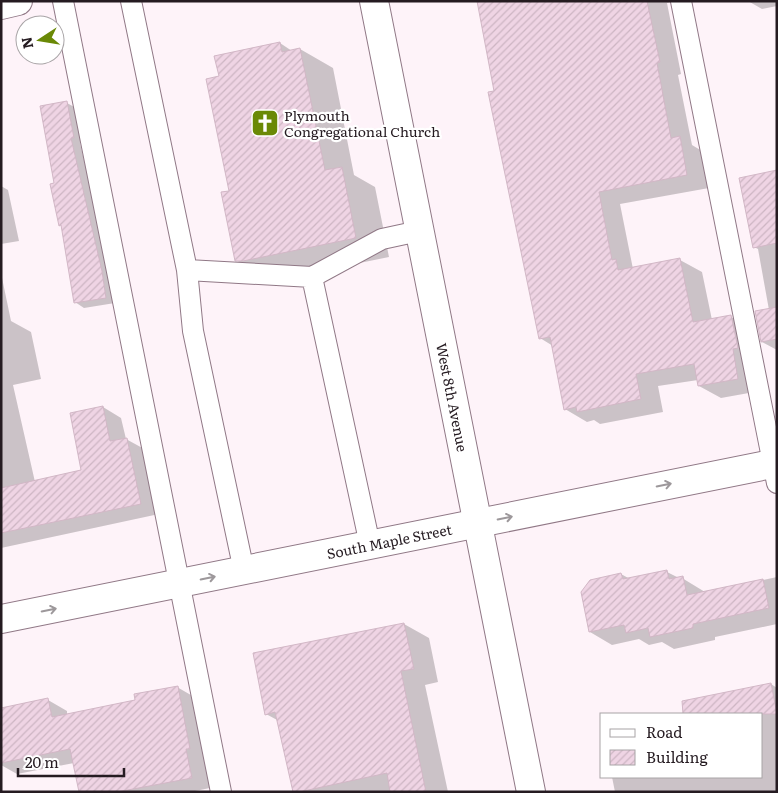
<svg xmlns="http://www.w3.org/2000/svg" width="778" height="793" font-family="Literata,serif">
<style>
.shadow{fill:#0003}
.building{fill:url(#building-hatch);stroke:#d2b7c6}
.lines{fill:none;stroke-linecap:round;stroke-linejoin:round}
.service-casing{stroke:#907886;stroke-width:22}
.minor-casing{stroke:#907886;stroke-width:30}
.secondary-casing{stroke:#907886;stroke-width:30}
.service{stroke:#fff;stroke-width:20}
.minor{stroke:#fff;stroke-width:28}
.secondary{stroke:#fff;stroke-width:28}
.oneway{stroke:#9d989b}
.labels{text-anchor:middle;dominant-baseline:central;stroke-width:4.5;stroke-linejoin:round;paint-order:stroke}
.poi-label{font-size:14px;fill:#251b21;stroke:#fff;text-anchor:start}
.street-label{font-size:14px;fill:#251b21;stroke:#fff}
</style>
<defs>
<pattern id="building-hatch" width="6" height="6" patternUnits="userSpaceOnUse" patternTransform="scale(1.25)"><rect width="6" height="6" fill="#efd4e4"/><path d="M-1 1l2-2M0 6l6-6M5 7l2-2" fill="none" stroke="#cdb5c3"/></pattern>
</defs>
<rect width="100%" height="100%" fill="#fef3f9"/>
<path class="shadow" d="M484,1H676L667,3L681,74L678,75L692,145L702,151L709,188L620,204L633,269L680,260L702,272L712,320L731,317L753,329L760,391L721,398L699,386L698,380L658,386L663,412L600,424L594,420L587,422L565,409L553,346L540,338L495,92Z
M748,1H777V6L762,9Z
M280,43L292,51L300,49L333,68L354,175L375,187L389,257L276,280L269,279L236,260L220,77Z
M67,103L76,108L83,143H80L111,277L115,303L84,308L75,302L63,226L60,225L56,184Z
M777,172V350L762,342L769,310L758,249L754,247Z
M1,186L8,190L19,241L1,244Z
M1,273L11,321L31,332L41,379L13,385L35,482L82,471L103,407L121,418L126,439L146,450L159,514L1,548Z
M667,572L679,578H682L705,592L777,577V624L715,637V640L674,649L662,642L649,645L639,639L612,645L590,632L621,574L630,579Z
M404,624L429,638L438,682L425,685L448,792H294L279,721L266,714Z
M771,684L777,688V792H615L612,777H762V714H721L717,695Z
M177,687L196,698L208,759L204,760L210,788L190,792H81L74,763L17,774L1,765V709L48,700L67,711V715L137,701Z"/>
<path class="building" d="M477,1H647L660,62L657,63L671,138L680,136L687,175L599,192L612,260L616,259L618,270L680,258L693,322L731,315L738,348L733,349L738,379L698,386L694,364L636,374L641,399L577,412L576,407L564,410L550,337L539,339L488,92L494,91Z
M280,42L282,52L300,48L325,170L342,167L356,238L243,261H235L221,192L229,191L206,79L219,76L214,56Z
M67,101L74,138H71L102,271L106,298L74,303L61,225L59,226L50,184L54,183L40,106Z
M777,170V243L753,248L739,178Z
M777,307V339L761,342L755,311Z
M103,406L110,441L127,438L141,504L1,533V488L81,470L70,413Z
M667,570L669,579L683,576L687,595L763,579L769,608L693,624V628L650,637L648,628L626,633L624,625L589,632L581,592L590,580L621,573L623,579Z
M404,623L414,669L401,671L426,792H390L387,773L299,792H293L275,712L265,715L253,653Z
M771,683L777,714H683L682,701Z
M178,686L190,749H186L192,778L117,792H79L70,749L1,763V708L48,698L52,717L135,700L134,694Z"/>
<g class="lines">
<g class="service-casing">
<path id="service" d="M63,1L221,792
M131,1L187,270L312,277L370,545
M681,1L777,483
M187,270L193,331L244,571
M312,277L382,239L419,231"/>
</g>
<g class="minor-casing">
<g id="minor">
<path id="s1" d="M374,1L531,792"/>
</g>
</g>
<g class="secondary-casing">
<g id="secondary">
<path d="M1,5L18,1"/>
<path id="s2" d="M1,619L777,463"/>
</g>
</g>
<use href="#service" class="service"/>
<use href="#minor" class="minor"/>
<use href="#secondary" class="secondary"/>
</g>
<defs><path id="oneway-shaft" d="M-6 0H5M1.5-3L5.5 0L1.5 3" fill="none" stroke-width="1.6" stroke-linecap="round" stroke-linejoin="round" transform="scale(1.25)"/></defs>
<g class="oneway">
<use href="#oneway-shaft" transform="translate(664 485) rotate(-11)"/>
<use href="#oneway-shaft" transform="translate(505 518) rotate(-12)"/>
<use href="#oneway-shaft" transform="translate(208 578) rotate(-12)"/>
<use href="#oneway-shaft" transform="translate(49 610) rotate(-11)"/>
</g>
<defs>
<g id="church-square" transform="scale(1.4375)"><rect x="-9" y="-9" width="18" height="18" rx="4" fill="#6a8906" stroke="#fff"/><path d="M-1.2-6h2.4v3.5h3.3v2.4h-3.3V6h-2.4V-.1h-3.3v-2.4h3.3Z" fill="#fff"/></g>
</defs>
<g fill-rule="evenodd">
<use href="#church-square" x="265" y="123"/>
</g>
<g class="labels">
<g class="poi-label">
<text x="284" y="115">Plymouth<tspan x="284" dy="16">Congregational Church</tspan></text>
</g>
<g class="street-label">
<text stroke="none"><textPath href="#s1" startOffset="404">West 8th Avenue</textPath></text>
<text stroke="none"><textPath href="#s2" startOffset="396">South Maple Street</textPath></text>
</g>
</g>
<rect width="778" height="793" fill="none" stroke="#251b21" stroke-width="5"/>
<rect x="600" y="713" width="162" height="65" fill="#ffffff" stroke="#a8a4a6"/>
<rect x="610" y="729" width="25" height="8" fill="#ffffff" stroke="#a8a4a6"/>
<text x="646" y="738" font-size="15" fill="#251b21">Road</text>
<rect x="610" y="750" width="25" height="15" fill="url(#building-hatch)" stroke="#a8a4a6"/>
<text x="646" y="763" font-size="15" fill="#251b21">Building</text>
<g transform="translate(40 40) rotate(258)"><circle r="24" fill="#ffffff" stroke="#a8a4a6"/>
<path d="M0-4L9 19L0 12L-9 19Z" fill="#6a8906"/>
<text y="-8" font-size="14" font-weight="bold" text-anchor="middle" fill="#251b21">N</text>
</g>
<path d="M18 768v8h106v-8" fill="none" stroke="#251b21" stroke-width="2.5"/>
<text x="25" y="768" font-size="15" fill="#251b21" stroke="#ffffff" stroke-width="4" paint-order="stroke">20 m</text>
</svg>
